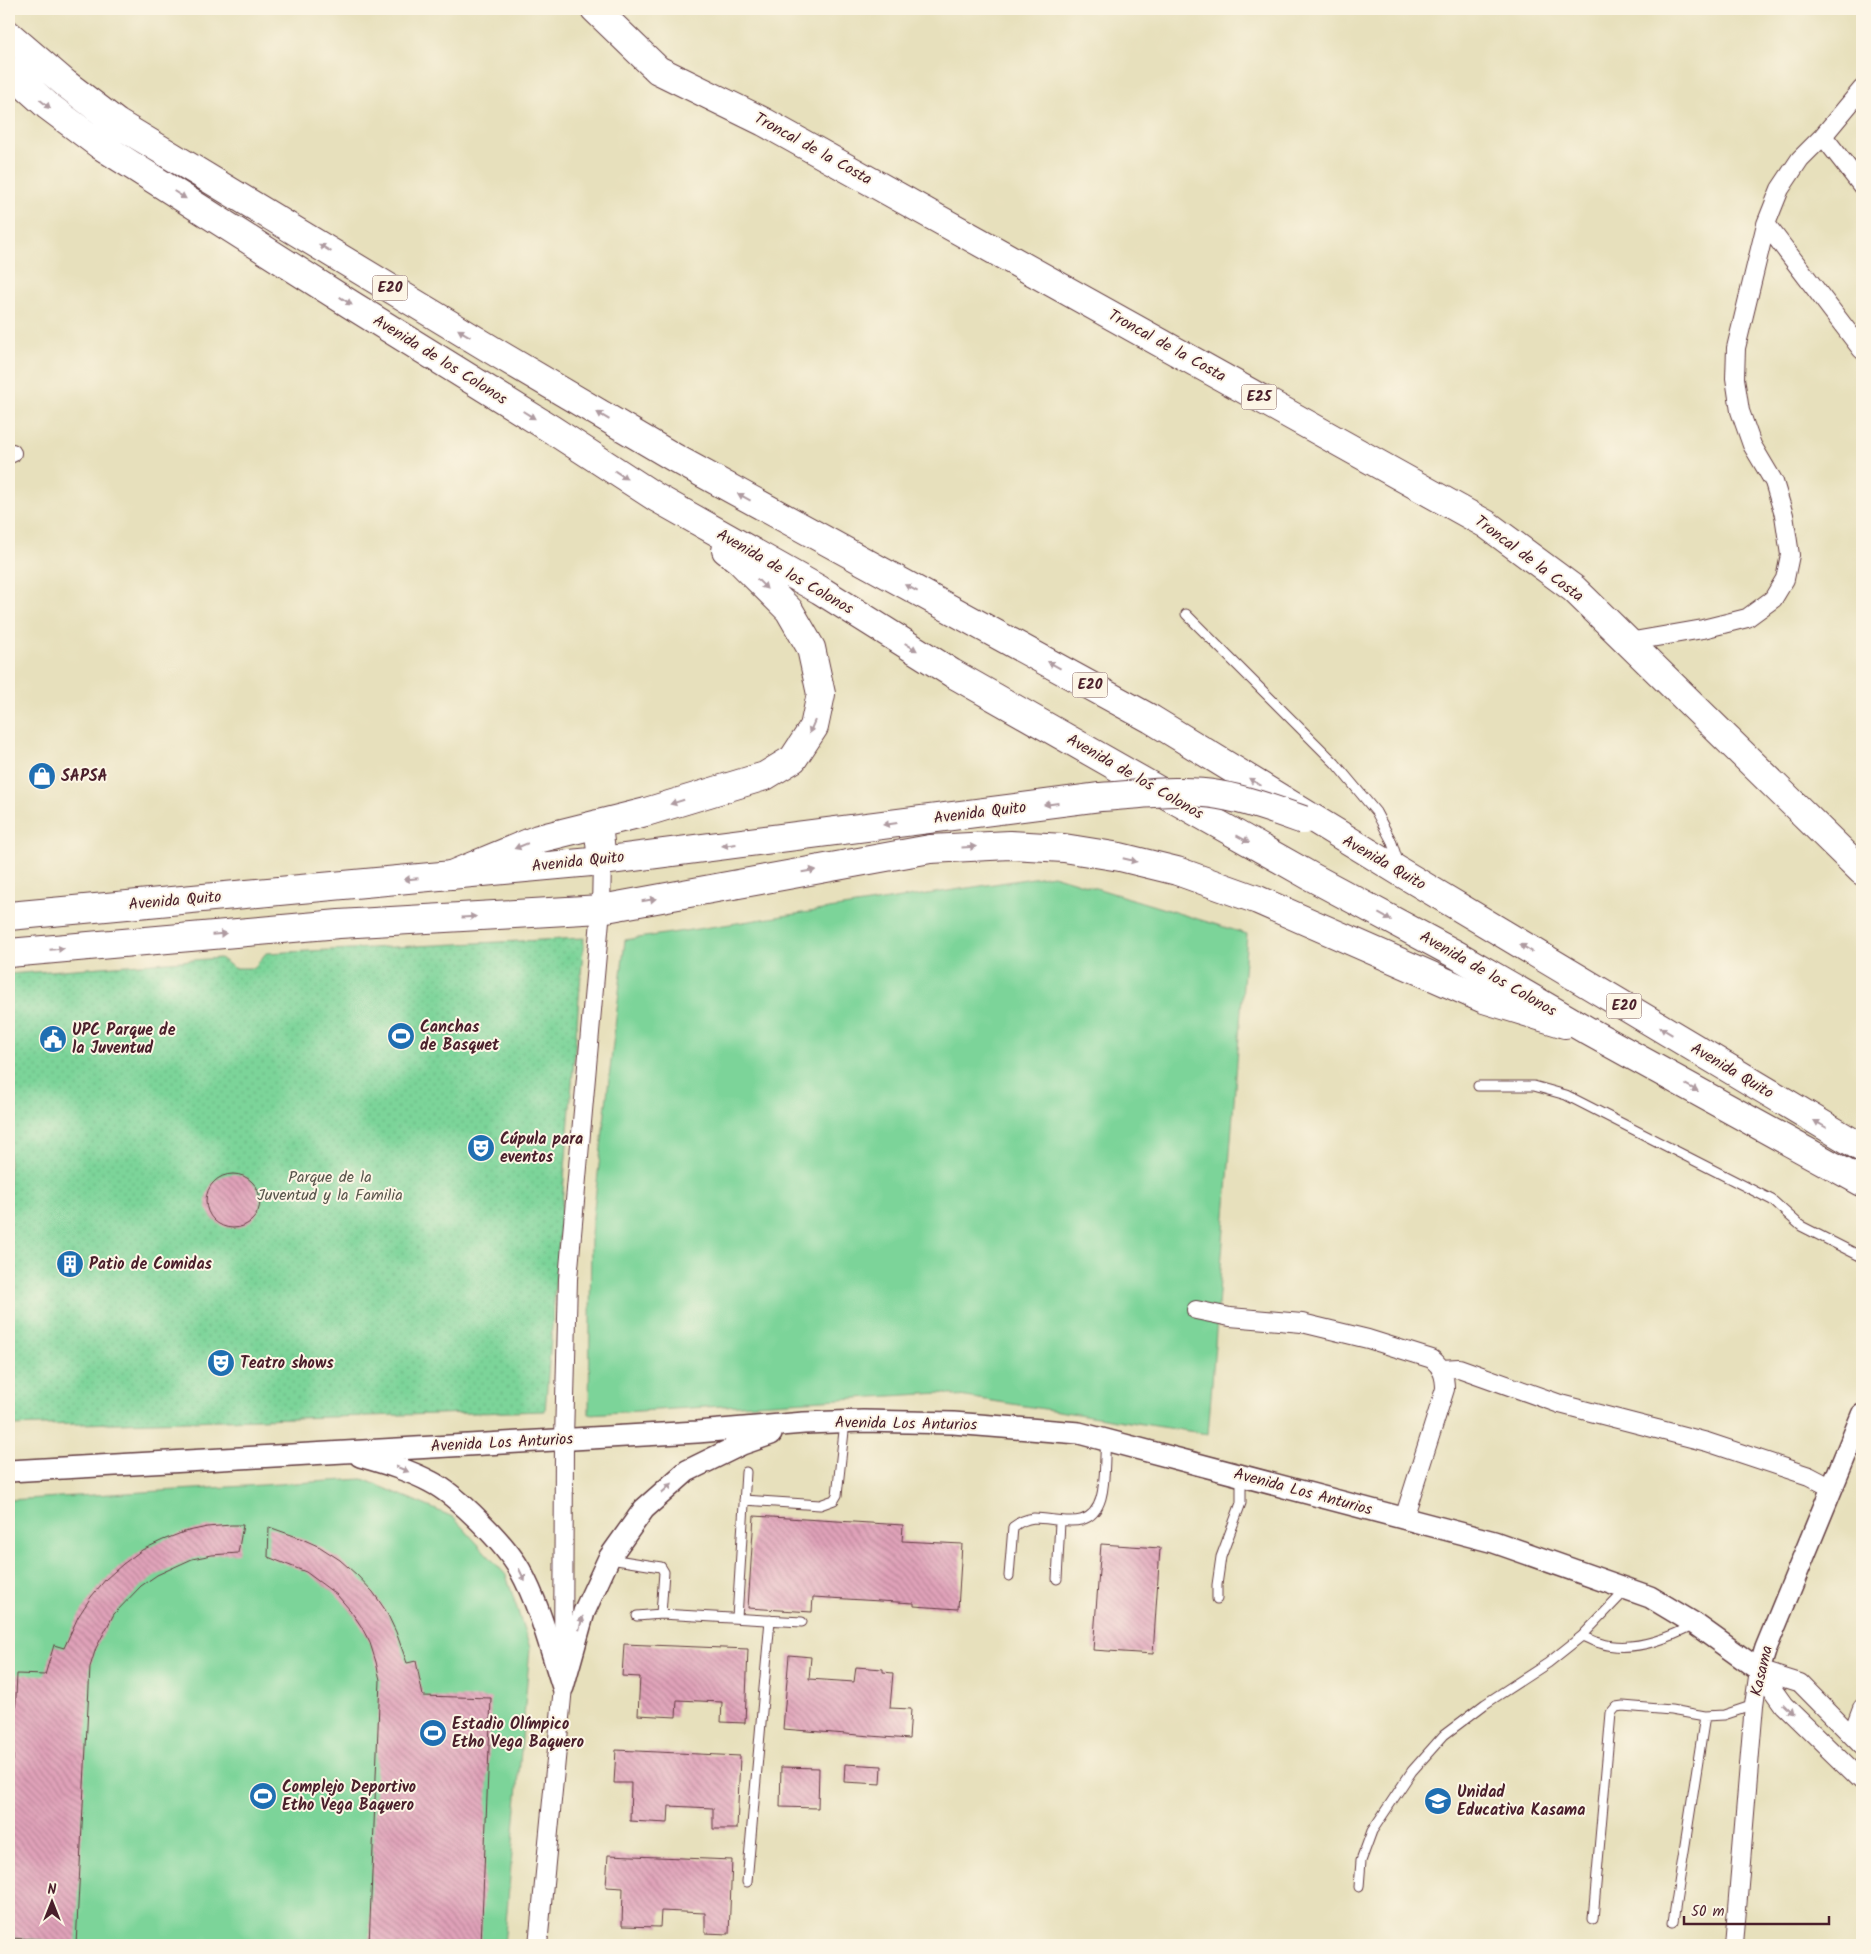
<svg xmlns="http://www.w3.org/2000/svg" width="1871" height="1954" font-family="Kalam,sans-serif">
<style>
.green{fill:#7bd499;stroke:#627a62}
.park{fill:url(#park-dots);stroke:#627a62}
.building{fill:url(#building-back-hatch)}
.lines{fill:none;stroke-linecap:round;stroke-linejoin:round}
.service-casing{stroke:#623c41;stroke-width:11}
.minor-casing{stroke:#623c41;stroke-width:20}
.tertiary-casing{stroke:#623c41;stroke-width:24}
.primary-casing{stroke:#623c41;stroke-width:30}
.trunk-casing{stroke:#623c41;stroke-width:30}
.service{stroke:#fff;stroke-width:9}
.minor{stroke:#fff;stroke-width:18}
.tertiary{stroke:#fff;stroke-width:21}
.primary{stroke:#fff;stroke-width:28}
.trunk{stroke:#fff;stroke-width:28}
.primary-bridge-casing{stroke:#623c41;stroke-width:30;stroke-linecap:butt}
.primary-bridge{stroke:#fff;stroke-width:28}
.oneway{fill:#ae9aa0}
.labels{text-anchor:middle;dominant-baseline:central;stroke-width:4;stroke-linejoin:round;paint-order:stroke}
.shield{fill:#fcf5e5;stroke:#7f5f63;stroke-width:1}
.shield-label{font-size:15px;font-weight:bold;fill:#4a1f2b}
.street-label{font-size:16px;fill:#4a1f2b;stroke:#fcf5e5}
.poi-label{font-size:16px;font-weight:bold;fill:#4a1f2b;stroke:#fcf5e5;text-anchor:start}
.park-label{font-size:16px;fill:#59554c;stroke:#fcf5e5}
</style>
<defs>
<pattern id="park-dots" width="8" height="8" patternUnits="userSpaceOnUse" patternTransform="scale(1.25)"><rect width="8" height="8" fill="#7bd499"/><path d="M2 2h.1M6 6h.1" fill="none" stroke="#6cb684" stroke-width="1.8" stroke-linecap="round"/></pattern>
<pattern id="building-back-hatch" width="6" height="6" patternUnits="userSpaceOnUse" patternTransform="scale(1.25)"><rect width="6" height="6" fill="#e0a2b9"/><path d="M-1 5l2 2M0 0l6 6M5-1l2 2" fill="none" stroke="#b88397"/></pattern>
</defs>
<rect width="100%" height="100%" fill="#fcf5e5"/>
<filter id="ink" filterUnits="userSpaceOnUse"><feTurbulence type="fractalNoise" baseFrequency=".02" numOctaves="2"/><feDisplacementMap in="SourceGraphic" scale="10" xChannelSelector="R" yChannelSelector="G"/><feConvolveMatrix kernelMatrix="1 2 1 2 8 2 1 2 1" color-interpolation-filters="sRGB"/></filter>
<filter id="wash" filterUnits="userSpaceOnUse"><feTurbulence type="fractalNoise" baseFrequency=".0096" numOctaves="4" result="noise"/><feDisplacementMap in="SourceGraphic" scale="20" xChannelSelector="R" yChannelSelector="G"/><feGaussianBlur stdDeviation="1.12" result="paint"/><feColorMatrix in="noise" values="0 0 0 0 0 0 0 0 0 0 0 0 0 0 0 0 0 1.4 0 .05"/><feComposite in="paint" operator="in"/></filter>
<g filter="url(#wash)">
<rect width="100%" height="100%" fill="#e7e0bc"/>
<path class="green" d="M1053,875L1247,934L1208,1434L940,1393L589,1414L591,1234L625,940Z
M363,1479L453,1517L506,1575L530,1648L504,1945H9V1500Z"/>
<path class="park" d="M584,938L545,1411L9,1426V974L220,958L234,968H254L266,953Z"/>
<g id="blocks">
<path class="building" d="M206 1201a27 27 0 1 1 54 0a27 27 0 1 1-54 0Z
M754,1516L903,1525L902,1541L962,1544L958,1609L914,1606V1603L813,1597L812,1612L748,1608Z
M231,1525H243L238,1553L212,1555L192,1559L157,1575L141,1586L114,1614L96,1648L90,1667L76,1945H47V1940L9,1938V1761H13L17,1674L45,1675L54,1645L64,1648L78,1617L91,1597L106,1579L123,1564L142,1550L163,1540L184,1532L207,1527Z
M269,1527L300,1538L320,1547L340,1560L357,1575L373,1592L386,1611L396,1632L407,1663L416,1661L423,1696L491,1698L481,1945H369L380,1680L376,1662L370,1643L361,1626L350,1610L337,1595L306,1572L268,1557Z
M1101,1544L1160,1548L1153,1654L1093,1650Z
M624,1644L748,1649L745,1723L721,1722L722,1702L677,1700L676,1717L638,1715L640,1677L622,1676Z
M789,1655L811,1657L809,1679L854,1682L856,1667L883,1669V1672L893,1673L890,1708L911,1709L909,1739L783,1729Z
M616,1750L740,1756L737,1829H713V1808L669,1806L668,1823L630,1821L631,1783H614Z
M845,1764L882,1766L881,1784L844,1782Z
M781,1767L819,1768L818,1808L780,1807Z
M608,1855L732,1860L729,1934L705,1933V1913L661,1911L660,1927L622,1926L623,1888L606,1887Z"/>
</g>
</g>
<g filter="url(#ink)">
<use href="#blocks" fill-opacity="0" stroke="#623c41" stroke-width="1"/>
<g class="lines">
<g class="service-casing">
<path id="service" d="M1186,614L1335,763L1376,812L1391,840L1399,864
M1478,1086H1534L1566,1095L1772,1200L1801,1226L1862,1257
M744,1500L820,1505L834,1500L837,1495L845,1422
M610,1559L661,1567L664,1572L661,1614
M1009,1576L1013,1527C1019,1522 1026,1519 1034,1518C1059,1518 1091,1533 1101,1498C1106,1480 1104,1459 1106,1440
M1057,1579L1060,1522
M1217,1599V1585L1221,1557L1241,1503V1476
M637,1616L661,1614L802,1622
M737,1618L746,1472
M1582,1636C1588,1638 1594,1642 1600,1643C1630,1653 1667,1639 1694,1625
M747,1882L770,1620
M1359,1887L1361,1861L1372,1831L1412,1771L1444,1735L1485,1704L1548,1663L1582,1636L1627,1589
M1593,1919L1611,1713L1616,1707L1623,1706L1671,1710L1705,1716
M1673,1922L1705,1716L1724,1715L1754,1705"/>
</g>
<g class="minor-casing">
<path id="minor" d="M1823,136L1862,186
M1766,224L1862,350
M9,454L12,453
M1628,642L1703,629L1747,618L1773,599L1785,579L1790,555L1784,515L1774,482L1752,445L1740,411L1735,378L1736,348L1766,224L1780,189L1800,159L1823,136L1862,89
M1196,1310L1230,1317L1302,1323L1368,1339L1432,1359C1442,1367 1445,1376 1445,1389L1404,1518
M1441,1369L1459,1368L1560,1404L1707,1442L1809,1476L1832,1488
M1759,1670L1784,1705L1862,1781
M1759,1670L1800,1683L1862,1746
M1852,1735L1862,1708
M538,1945L563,1687L564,1439L568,1279L601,909L602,861
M1734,1945L1754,1705L1759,1670"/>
</g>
<g class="tertiary-casing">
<path id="tertiary" d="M360,1456C384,1463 409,1470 431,1482C457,1495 505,1544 520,1570C540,1606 550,1648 563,1687
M9,1471L697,1432L804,1423L863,1421L953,1423L1079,1433L1494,1542L1650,1597L1695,1624L1759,1670L1766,1648L1862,1415
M563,1687L584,1612L609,1558L644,1509L687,1471L742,1444L771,1434"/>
</g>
<g class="primary-casing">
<path id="primary" d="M595,9L658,70L764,122L1486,524L1574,589L1862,871
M9,916L602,861L1100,797
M9,953L339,924L601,909L930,849L1010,845L1064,848L1120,857L1177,871L1258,900L1484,999L1565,1024"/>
</g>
<g class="trunk-casing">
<path id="trunk" d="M9,35L66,84L117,123L502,356L675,458L1151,719L1402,873L1862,1148
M9,71L48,106L100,145L350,304L551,429L657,498L820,590L952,673L1172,798L1310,876L1457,955L1588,1031L1862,1182
M598,824L602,861
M451,875L538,839L646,812L765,776L793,759L814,727L821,694L811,648L789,610L739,560L726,550"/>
</g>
<use href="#service" class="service"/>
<use href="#minor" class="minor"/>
<use href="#tertiary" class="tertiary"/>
<use href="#primary" class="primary"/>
<use href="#trunk" class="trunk"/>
<g class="primary-bridge-casing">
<path id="primary-bridge" d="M1100,797C1139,795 1180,788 1219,795C1248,800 1275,810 1303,820"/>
</g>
<use href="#primary-bridge" class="primary-bridge"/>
</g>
<defs><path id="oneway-solid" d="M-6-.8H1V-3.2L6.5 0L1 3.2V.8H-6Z" transform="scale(1.25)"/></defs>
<g class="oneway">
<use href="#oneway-solid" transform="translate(45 104) rotate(40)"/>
<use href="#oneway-solid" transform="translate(180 195) rotate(32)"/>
<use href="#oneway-solid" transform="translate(325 248) rotate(-149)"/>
<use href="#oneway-solid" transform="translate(346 301) rotate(33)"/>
<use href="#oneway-solid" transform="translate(464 333) rotate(-149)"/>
<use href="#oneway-solid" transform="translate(529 415) rotate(32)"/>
<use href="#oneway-solid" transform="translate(603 416) rotate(-149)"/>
<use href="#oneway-solid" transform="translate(621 475) rotate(33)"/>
<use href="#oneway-solid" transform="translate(744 497) rotate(-151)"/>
<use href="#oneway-solid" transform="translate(762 584) rotate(45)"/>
<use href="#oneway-solid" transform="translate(911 588) rotate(-152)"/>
<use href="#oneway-solid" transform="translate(911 647) rotate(32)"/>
<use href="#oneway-solid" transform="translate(1054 665) rotate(-151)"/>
<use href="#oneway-solid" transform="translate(812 727) rotate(113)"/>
<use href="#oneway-solid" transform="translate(1255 782) rotate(-149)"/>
<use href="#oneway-solid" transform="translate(677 802) rotate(163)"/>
<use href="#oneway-solid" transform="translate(1051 804) rotate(173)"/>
<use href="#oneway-solid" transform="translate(890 824) rotate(173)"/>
<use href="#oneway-solid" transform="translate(1243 839) rotate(29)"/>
<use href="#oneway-solid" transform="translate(729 845) rotate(173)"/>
<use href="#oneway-solid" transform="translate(521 846) rotate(158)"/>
<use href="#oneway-solid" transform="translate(969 847) rotate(-3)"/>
<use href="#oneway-solid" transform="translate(1130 860) rotate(14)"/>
<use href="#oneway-solid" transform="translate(809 871) rotate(-10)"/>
<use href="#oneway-solid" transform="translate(411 879) rotate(175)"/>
<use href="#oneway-solid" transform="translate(649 900) rotate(-10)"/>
<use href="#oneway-solid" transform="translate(469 917) rotate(-3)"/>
<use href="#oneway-solid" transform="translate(1385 917) rotate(28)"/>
<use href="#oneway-solid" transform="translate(219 934) rotate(-5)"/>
<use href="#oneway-solid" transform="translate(1526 948) rotate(-149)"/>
<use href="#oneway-solid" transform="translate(57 949) rotate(-5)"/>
<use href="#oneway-solid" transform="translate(1666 1031) rotate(-149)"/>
<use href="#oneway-solid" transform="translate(1692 1088) rotate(29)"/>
<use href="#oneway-solid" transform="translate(1820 1124) rotate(-150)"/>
<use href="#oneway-solid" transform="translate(402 1469) rotate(23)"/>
<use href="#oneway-solid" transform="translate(667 1488) rotate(-42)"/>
<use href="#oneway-solid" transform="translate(522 1575) rotate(64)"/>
<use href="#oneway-solid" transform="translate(581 1623) rotate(-75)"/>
<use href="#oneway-solid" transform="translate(1788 1709) rotate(45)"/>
</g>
</g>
<defs>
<g id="shop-disc" transform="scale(1.4375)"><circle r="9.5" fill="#1f6fb2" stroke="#fcf5e5"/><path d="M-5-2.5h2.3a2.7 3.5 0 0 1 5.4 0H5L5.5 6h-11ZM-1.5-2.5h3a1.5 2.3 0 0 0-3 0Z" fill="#fff"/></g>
<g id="stadium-disc" transform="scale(1.4375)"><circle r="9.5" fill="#1f6fb2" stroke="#fcf5e5"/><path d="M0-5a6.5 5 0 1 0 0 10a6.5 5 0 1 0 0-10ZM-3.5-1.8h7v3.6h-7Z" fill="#fff"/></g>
<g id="civic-disc" transform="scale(1.4375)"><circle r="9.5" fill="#1f6fb2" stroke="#fcf5e5"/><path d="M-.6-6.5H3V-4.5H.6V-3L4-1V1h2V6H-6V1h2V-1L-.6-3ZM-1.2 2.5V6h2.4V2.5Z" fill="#fff"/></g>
<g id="theatre-disc" transform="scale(1.4375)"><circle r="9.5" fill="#1f6fb2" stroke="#fcf5e5"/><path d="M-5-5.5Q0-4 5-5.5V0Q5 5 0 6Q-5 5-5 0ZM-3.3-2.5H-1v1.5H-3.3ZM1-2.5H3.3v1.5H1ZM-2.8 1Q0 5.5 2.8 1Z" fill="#fff"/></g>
<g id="building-disc" transform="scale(1.4375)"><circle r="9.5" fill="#1f6fb2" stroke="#fcf5e5"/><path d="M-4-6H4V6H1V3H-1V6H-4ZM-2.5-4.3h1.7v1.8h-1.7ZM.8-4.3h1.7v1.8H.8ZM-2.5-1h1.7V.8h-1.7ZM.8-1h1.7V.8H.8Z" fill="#fff"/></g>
<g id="school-disc" transform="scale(1.4375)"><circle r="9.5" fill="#1f6fb2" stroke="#fcf5e5"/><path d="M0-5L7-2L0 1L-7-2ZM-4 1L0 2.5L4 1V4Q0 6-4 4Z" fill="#fff"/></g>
</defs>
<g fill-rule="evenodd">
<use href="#shop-disc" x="42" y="776"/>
<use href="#stadium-disc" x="401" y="1036"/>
<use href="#civic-disc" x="53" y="1039"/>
<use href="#theatre-disc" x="481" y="1148"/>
<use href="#building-disc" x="70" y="1264"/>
<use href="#theatre-disc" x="221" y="1363"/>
<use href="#stadium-disc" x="433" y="1733"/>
<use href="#stadium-disc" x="263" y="1796"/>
<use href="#school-disc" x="1438" y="1801"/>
</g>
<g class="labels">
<g class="shield">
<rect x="372.5" y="275.5" width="35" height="25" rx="4"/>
<rect x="1241.5" y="384.5" width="35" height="25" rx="4"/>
<rect x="1072.5" y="672.5" width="35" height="25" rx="4"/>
<rect x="1606.5" y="993.5" width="35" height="25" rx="4"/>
</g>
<g class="shield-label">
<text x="390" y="288">E20</text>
<text x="1259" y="397">E25</text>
<text x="1090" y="685">E20</text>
<text x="1624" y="1006">E20</text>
</g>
<g class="street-label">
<text transform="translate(813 149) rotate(29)">Troncal de la Costa</text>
<text transform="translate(1167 346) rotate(29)">Troncal de la Costa</text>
<text transform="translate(440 360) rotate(32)">Avenida de los Colonos</text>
<text transform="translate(1529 559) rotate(37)">Troncal de la Costa</text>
<text transform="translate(785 572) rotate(30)">Avenida de los Colonos</text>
<text transform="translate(1135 777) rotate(30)">Avenida de los Colonos</text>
<text transform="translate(980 813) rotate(-7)">Avenida Quito</text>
<text transform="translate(578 862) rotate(-6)">Avenida Quito</text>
<text transform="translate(1384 863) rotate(30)">Avenida Quito</text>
<text transform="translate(175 901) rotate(-5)">Avenida Quito</text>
<text transform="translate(1488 974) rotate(30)">Avenida de los Colonos</text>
<text transform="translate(1732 1071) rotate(31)">Avenida Quito</text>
<text transform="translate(906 1424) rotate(1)">Avenida Los Anturios</text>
<text transform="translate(502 1443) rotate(-3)">Avenida Los Anturios</text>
<text transform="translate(1303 1492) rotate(15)">Avenida Los Anturios</text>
<text transform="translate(1762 1671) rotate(-77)">Kasama</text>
</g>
<g class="poi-label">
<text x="61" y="776">SAPSA</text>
<text x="420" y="1027">Canchas<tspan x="420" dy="18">de Basquet</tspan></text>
<text x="72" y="1030">UPC Parque de<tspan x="72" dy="18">la Juventud</tspan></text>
<text x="500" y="1139">Cúpula para<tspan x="500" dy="18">eventos</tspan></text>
<text x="89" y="1264">Patio de Comidas</text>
<text x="240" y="1363">Teatro shows</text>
<text x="452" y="1724">Estadio Olímpico<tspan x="452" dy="18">Etho Vega Baquero</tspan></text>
<text x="282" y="1787">Complejo Deportivo<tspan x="282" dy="18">Etho Vega Baquero</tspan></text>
<text x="1457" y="1792">Unidad<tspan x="1457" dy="18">Educativa Kasama</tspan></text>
</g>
<g class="park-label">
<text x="330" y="1177">Parque de la<tspan x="330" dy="18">Juventud y la Familia</tspan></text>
</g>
</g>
<rect width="1871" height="1954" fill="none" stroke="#fcf5e5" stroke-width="30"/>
<g transform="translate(52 1902)" stroke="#fcf5e5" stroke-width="4" paint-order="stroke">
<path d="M0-4L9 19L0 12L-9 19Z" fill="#4a1f2b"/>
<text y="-8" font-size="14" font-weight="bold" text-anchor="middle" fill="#4a1f2b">N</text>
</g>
<path d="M1684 1916v8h145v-8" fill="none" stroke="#4a1f2b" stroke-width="2.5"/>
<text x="1691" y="1916" font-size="15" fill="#4a1f2b" stroke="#fcf5e5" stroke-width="4" paint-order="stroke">50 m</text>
</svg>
